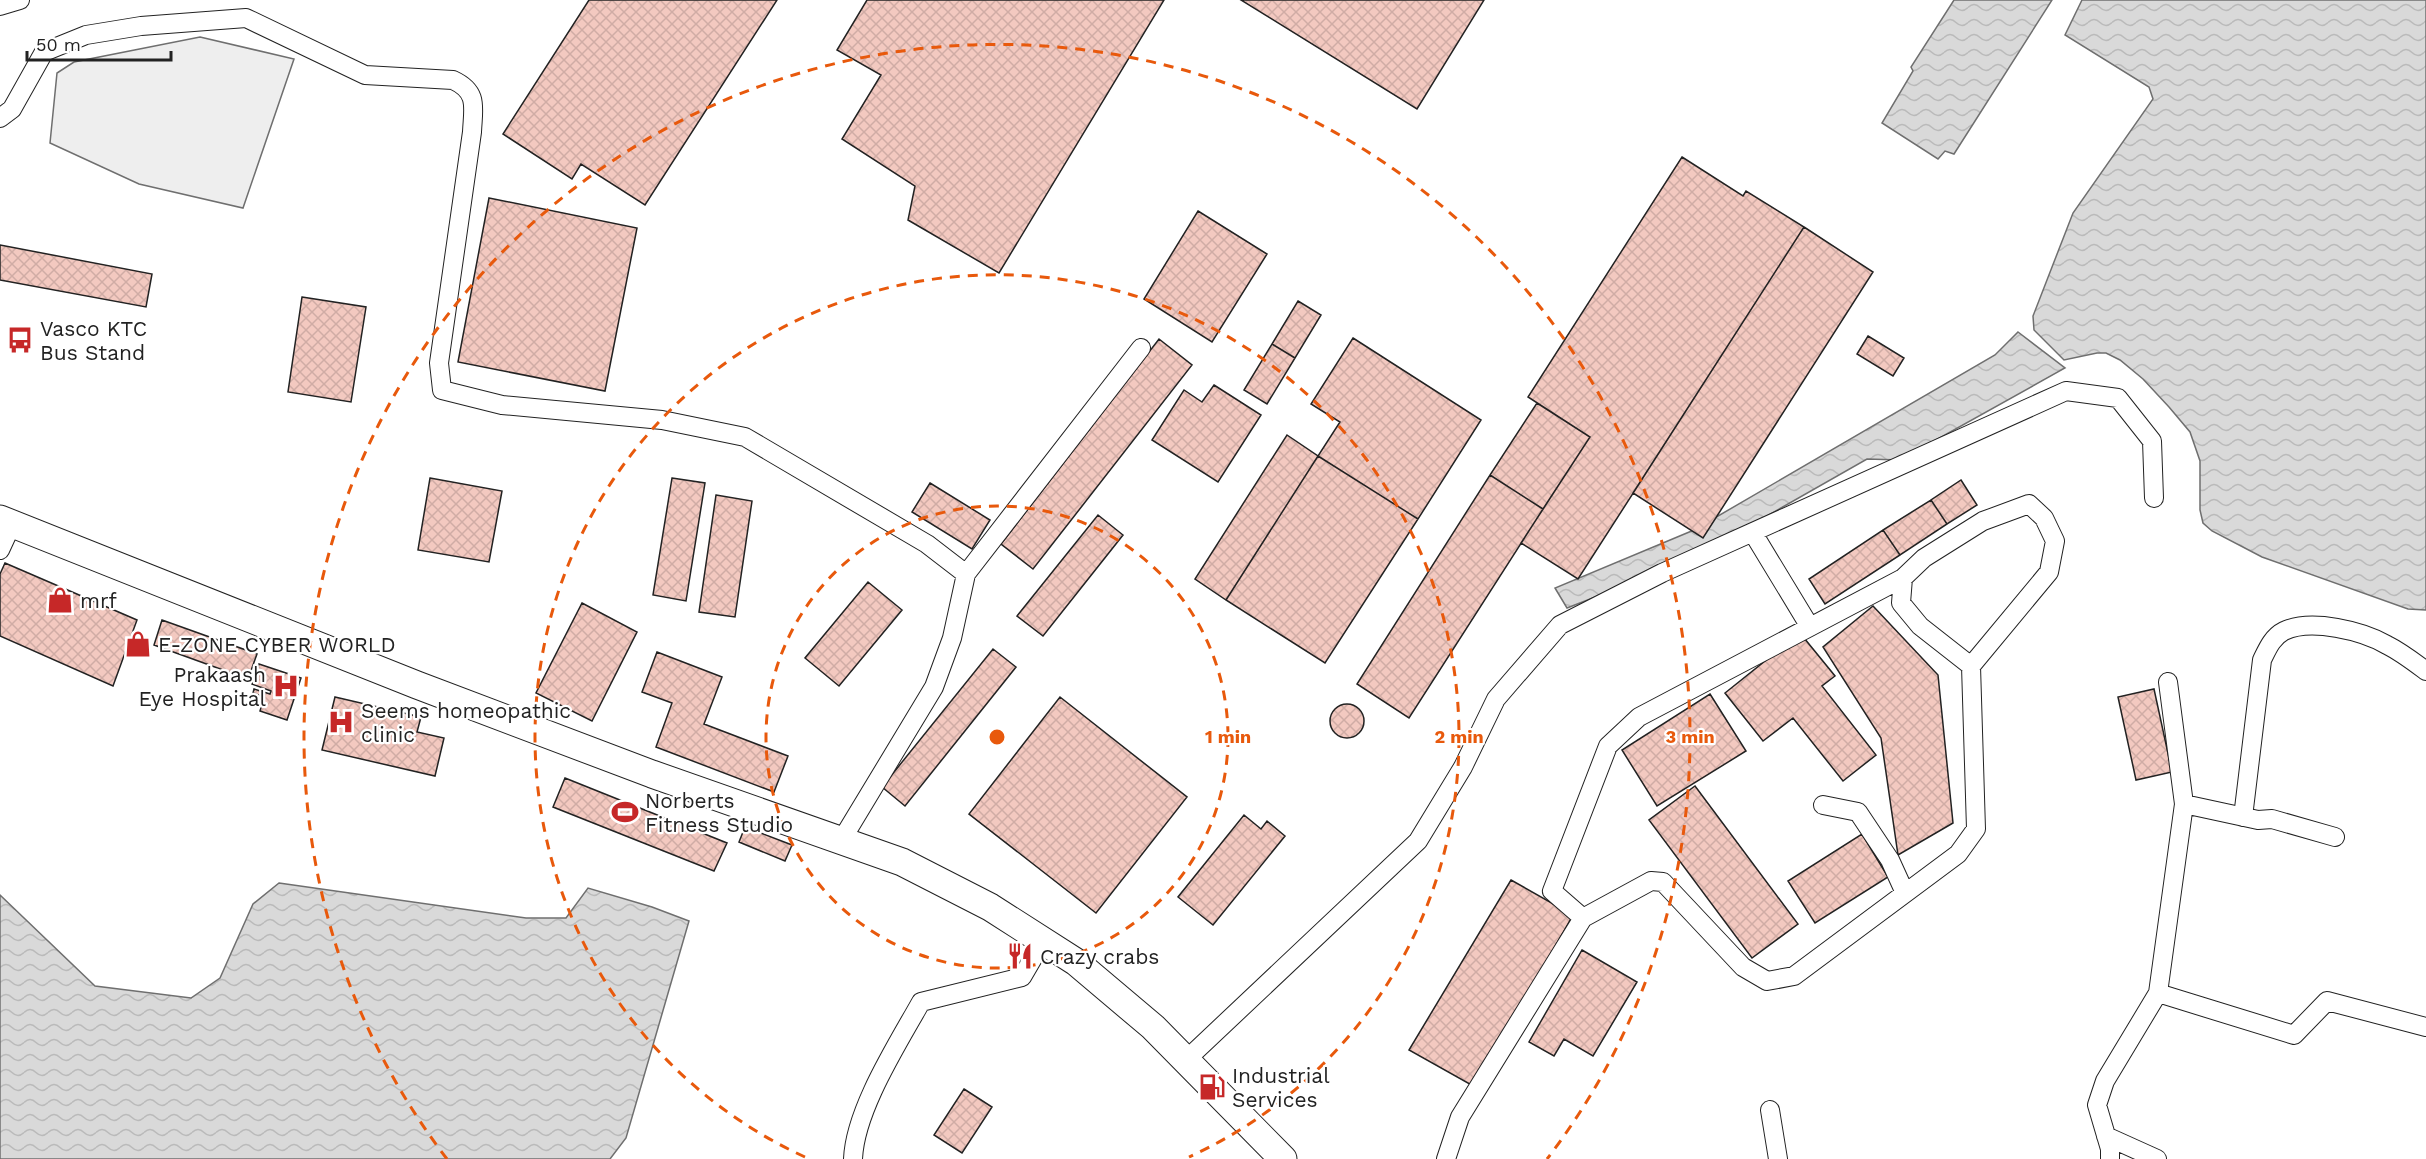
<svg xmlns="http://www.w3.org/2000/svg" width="2426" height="1159" font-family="'Work Sans',sans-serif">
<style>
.green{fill:#eee;stroke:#6f6f6f;stroke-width:1.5}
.water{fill:url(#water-waves);stroke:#6f6f6f;stroke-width:1.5}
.building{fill:url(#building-cross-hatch);stroke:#222;stroke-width:1.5}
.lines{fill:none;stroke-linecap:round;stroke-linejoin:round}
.minor-casing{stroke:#222;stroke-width:20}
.primary-casing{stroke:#222;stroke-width:29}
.minor{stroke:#fff;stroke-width:18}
.primary{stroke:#fff;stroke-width:27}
.ring{fill:none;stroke:#e8590c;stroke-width:3;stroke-dasharray:10 8}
.labels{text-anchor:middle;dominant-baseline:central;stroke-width:4.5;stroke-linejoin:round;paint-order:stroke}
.poi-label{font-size:21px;fill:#222;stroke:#fff;text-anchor:start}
.centre{fill:#e8590c;stroke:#fff;stroke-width:3}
.ring-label{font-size:18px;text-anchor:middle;font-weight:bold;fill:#e8590c;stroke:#fff;stroke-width:4.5;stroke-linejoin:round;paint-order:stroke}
</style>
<defs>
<pattern id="water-waves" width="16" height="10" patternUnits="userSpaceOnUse" patternTransform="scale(1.5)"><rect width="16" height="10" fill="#d9d9d9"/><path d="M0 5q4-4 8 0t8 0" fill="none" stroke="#bababa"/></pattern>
<pattern id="building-cross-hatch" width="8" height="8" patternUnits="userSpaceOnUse" patternTransform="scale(1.5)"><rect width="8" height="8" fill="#f3c9c0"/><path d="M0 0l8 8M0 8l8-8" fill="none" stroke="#d0aca5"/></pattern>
</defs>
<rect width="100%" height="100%" fill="#fff"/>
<path class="green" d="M200,37L294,59L243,208L139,184L50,143L57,73L74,62Z"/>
<path class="water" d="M1954,0H2052L1954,154L1945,151L1938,159L1882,123L1913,71L1911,67Z
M2082,0H2426V610L2408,609L2262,557L2212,531L2203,523L2200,510V461L2190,432L2169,407L2143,379L2120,360L2106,353H2097L2064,360L2034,330L2033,316L2073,213L2153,99L2149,87L2065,35Z
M2018,332L2065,368L1900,460L1867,459L1688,561L1567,608L1555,588L1694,530L1995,355Z
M279,883L526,918H566L588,888L652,907L689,921L626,1138L610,1159H0V895L95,986L191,998L220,978L253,904Z"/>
<path class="building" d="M589,0H777L645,205L581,164L572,179L503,134Z
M867,0H1164L999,273L908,220L915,186L842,139L881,75L837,50Z
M1241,0H1484L1417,109Z
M1682,157L1743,196L1746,191L1804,227L1578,579L1521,543L1590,437L1528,397Z
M489,198L637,228L605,391L458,362Z
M1198,211L1267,254L1212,342L1144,299Z
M1804,227L1873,272L1703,538L1633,493Z
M0,245L152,274L146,307L0,280Z
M302,297L366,307L351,402L288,392Z
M1298,301L1321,315L1295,358L1272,344Z
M1868,336L1904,358L1893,376L1857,354Z
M1353,338L1481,420L1418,519L1318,456L1340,422L1311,404Z
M1159,339L1192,365L1033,569L1001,544Z
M1272,344L1295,358L1267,404L1244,390Z
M1214,385L1261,415L1218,482L1152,440L1184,390L1202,402Z
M1537,403L1590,437L1543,509L1490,475Z
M1287,435L1318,456L1226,600L1195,579Z
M1318,456L1418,519L1325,663L1226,600Z
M1490,475L1543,509L1409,718L1357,684Z
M430,478L502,491L489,562L418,550Z
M672,478L705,483L686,601L653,595Z
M1961,480L1977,505L1947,524L1931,500Z
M930,483L990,520L972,549L912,512Z
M716,495L752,501L735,617L699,612Z
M1931,500L1947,524L1900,555L1883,530Z
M1098,515L1123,535L1043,636L1017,616Z
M1883,530L1900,555L1825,604L1809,579Z
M5,563L137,620L113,686L0,636V574Z
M868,582L902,610L839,686L805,658Z
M582,603L637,632L592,721L536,693Z
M1873,606L1938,675L1953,823L1898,855L1881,738L1823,647Z
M162,620L257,654L248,679L154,645Z
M1800,633L1835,676L1822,686L1876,755L1843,781L1793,718L1763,741L1725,693Z
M993,649L1016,667L905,806L882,787Z
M657,652L722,677L704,724L788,756L774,792L656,747L672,703L642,692Z
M259,664L301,678L287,720L260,711L264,697L253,693L254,689L270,694L271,691L252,684Z
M2154,689L2172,772L2136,780L2118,697Z
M1710,694L1746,751L1657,806L1622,750Z
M335,697L421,717L417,732L444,738L435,776L322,750Z
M1060,697L1187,797L1096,913L969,814Z
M1330 721a17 17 0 1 1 34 0a17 17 0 1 1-34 0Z
M565,778L727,843L714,871L553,807Z
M1695,786L1798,924L1752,958L1649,820Z
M1244,815L1261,829L1267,821L1285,836L1213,925L1178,897Z
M745,827L792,845L785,861L739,842Z
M1862,834L1888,877L1815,923L1788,881Z
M1511,880L1573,915L1475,1087L1409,1050Z
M1582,950L1637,982L1593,1056L1564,1039L1554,1056L1529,1042Z
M964,1089L992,1107L962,1153L934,1135Z"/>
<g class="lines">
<g class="minor-casing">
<path id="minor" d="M0,6L20,0
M0,118L12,109L44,52L86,35L141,26L246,18L365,75L453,80C479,92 473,108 472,132L439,363L442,390L502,405L662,420L745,437L927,544L966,574L952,638L934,687L841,841
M1753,533L1810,627
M0,550L12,524
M966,574L1141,348
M2184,804L2258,820L2272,819L2335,837
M1823,805L1858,812L1890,860L1905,893
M2243,817L2262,660C2267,650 2272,637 2284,631C2311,618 2363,631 2387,645C2401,652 2414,662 2426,671
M1583,918L1552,891L1608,746L1639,717L1903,578
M2158,993L2294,1035L2327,1001L2426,1027
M1186,1060L1418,841L1463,767L1496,699L1560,625L1662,573L2066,391L2118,398L2152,441L2154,498
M1770,1110L1778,1159
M2106,1136L2157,1159
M853,1159C855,1110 897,1045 921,1002L1022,977L1043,941
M1446,1159L1460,1117L1583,918L1651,881L1663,882L1743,967L1767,981L1794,976L1958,854L1976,829L1971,666L2049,572L2055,541L2044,518L2029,504L1983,521L1924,558L1903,578L1901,603L1920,626L1971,666
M2110,1159V1149L2097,1105L2105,1081L2158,993L2184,804L2168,682"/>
</g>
<g class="primary-casing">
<path id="primary" d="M0,519L417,685L652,774L902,862L990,907L1076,962L1153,1027L1283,1159"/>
</g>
<use href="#minor" class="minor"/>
<use href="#primary" class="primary"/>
</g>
<g class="ring">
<circle cx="997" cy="737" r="231"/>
<path d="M805 1157A462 462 0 1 1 1189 1157"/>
<path d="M447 1159A693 693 0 1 1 1547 1159"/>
</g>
<defs>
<g id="bus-bare" transform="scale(2.07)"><path d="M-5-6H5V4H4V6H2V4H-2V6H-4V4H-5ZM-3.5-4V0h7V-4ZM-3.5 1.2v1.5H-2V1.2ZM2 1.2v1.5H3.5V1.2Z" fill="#c62828" stroke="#fff" stroke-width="2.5" paint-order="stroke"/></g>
<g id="shop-bare" transform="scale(2.07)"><path d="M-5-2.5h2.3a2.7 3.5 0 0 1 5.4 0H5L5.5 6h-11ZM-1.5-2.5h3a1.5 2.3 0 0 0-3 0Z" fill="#c62828" stroke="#fff" stroke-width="2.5" paint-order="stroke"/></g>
<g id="hospital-bare" transform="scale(2.07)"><path d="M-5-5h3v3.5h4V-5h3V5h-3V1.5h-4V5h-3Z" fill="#c62828" stroke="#fff" stroke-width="2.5" paint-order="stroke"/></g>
<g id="stadium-bare" transform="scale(2.07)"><path d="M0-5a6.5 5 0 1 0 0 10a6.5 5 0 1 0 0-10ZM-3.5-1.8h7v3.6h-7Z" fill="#c62828" stroke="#fff" stroke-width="2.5" paint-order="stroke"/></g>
<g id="restaurant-bare" transform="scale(2.07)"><path d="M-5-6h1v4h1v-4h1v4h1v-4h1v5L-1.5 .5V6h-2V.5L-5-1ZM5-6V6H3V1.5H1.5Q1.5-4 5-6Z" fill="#c62828" stroke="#fff" stroke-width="2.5" paint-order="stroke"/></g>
<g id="fuel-bare" transform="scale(2.07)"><path d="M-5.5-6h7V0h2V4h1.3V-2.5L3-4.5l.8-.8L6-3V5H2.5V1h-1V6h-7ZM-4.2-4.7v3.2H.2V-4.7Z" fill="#c62828" stroke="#fff" stroke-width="2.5" paint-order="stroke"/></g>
</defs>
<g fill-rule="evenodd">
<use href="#bus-bare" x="20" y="340"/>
<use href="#shop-bare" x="60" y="600"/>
<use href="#shop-bare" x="138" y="644"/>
<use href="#hospital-bare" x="286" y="686"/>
<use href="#hospital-bare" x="341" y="722"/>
<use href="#stadium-bare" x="625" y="812"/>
<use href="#restaurant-bare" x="1020" y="956"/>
<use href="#fuel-bare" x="1212" y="1087"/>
</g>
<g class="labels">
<g class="poi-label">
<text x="40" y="328">Vasco KTC<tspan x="40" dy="24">Bus Stand</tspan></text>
<text x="80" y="600">mrf</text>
<text x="158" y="644">E-ZONE CYBER WORLD</text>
<text x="266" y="674" text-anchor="end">Prakaash<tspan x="266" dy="24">Eye Hospital</tspan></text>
<text x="361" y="710">Seems homeopathic<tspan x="361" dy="24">clinic</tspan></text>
<text x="645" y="800">Norberts<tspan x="645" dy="24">Fitness Studio</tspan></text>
<text x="1040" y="956">Crazy crabs</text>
<text x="1232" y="1075">Industrial<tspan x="1232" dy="24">Services</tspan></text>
</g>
</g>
<circle cx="997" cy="737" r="9" class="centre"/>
<g class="ring-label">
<text x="1228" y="743">1 min</text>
<text x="1459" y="743">2 min</text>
<text x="1690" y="743">3 min</text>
</g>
<path d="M27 51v9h144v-9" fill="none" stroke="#222222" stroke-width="3"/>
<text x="36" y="51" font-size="18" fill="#222222" stroke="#ffffff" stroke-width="4.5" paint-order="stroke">50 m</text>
</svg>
